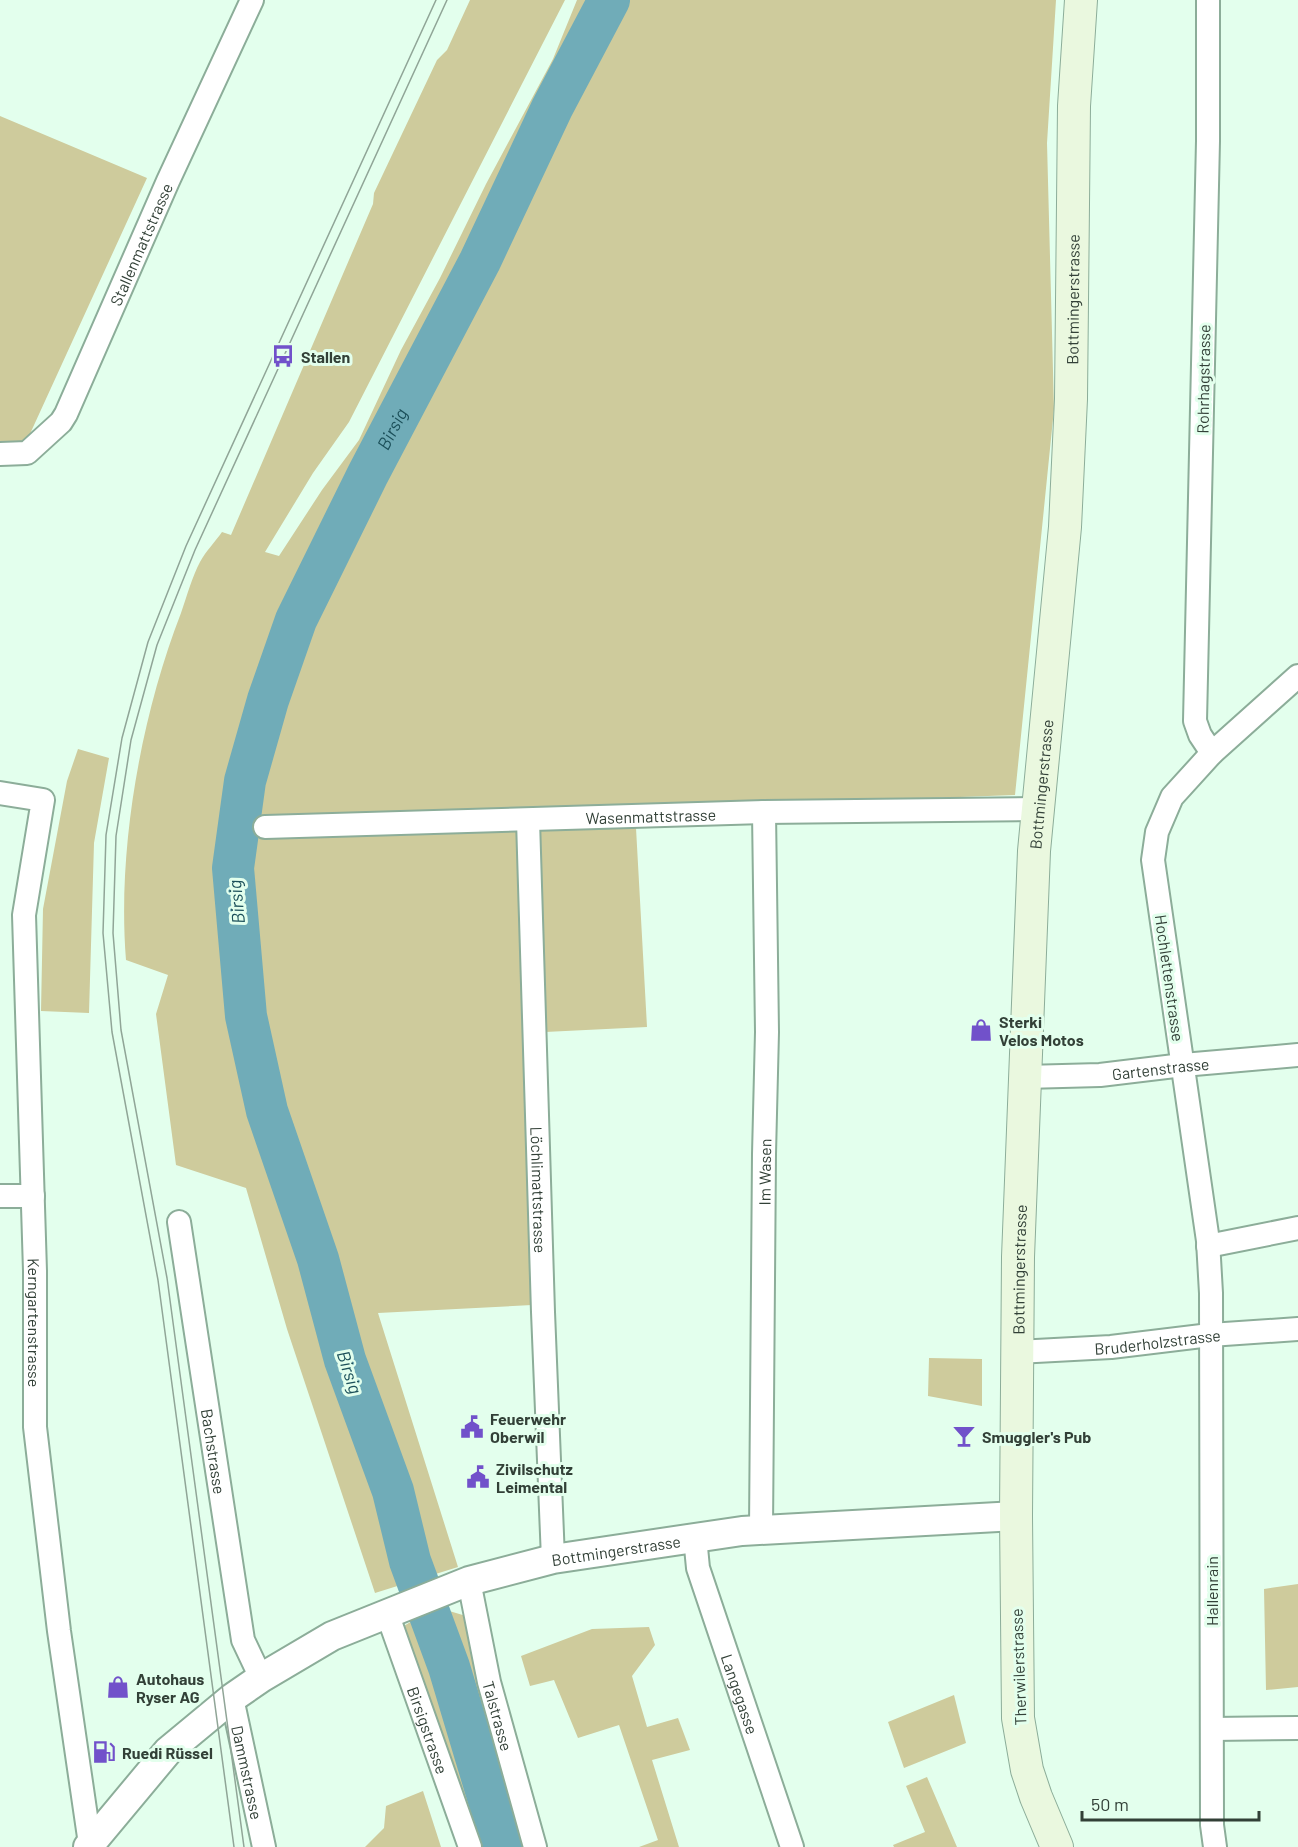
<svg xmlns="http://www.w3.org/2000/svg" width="1298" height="1847" font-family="Barlow,sans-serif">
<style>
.green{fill:#cecb9c}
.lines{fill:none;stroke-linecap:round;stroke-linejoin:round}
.river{stroke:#70acb8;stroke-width:42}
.minor-casing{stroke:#8cad99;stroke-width:26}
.tertiary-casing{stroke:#8cad99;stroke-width:32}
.secondary-casing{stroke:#8cad99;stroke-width:34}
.minor{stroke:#fff;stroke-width:22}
.tertiary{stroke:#fff;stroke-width:28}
.secondary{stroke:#eaf8df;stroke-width:32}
.tram{stroke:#90a597;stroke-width:1.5}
.labels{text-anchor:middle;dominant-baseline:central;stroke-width:6;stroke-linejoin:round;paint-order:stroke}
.street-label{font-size:16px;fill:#324037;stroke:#e3ffed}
.poi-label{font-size:16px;font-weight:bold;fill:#324037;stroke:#e3ffed;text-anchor:start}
.water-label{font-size:18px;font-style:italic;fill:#1c505a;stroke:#e3ffed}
</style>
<rect width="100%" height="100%" fill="#e3ffed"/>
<path class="green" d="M470,0H565L349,422L313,473L265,552L279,556L322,490L359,440L401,350L440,278L486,184L553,59L577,0H1056L1047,143L1054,409L1015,795L518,813L532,1305L378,1313L458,1567L375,1593L287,1329L246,1188L176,1165L156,1014L168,975L126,960C117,849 141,716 181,613C187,596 192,577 200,562C206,551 215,542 222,532L231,535L373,204L374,193L437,60L447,50Z
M0,116L147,178L24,447L0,445Z
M78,749L109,758L94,843L89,1013L41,1011L43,909L67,781Z
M636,828L647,1027L545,1032L537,830Z
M929,1358L982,1359V1406L928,1396Z
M1298,1584V1687L1266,1690L1264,1589Z
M436,1607L466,1616L503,1778L524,1847H477L402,1627Z
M649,1627L655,1645L632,1676L647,1727L678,1718L690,1750L652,1760L679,1847H639L658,1840L619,1725L578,1738L554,1680L530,1686L521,1656L592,1629Z
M954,1695L966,1743L904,1768L888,1722Z
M927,1777L957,1847H894L893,1845L925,1832L906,1786Z
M423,1791L441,1847H365L384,1828L386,1806Z"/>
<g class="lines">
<path class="river" id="s1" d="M503,1847L449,1667L410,1561L393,1491L345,1360L318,1259L267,1111L246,1016L233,868L245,781L268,700L296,620L368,474L480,261L552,108L609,0"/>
<g class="minor-casing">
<g id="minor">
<path d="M1208,0V141L1195,721L1200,735L1212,753"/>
<path id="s2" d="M0,454L27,453L61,422L66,414L168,181L252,0"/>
<path id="s3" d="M0,793L43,800L24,915L35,1271V1427L59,1631L90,1844"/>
<path id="s4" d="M528,820L543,1312L553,1559"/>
<path id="s5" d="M265,827L764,812L1037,809"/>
<path id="s6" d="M1025,1077L1100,1075L1183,1065L1298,1055"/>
<path d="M0,1196H33"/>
<path id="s7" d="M179,1222L243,1640L261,1678"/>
<path d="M1208,1246L1298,1228"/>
<path id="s8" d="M1017,1352L1111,1347L1210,1335L1298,1329"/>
<path id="s9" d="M761,1530L764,1154L767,1032L764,812"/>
<path id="s10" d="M695,1537L698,1568L792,1847"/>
<path id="s11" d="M469,1581L489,1682L535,1847"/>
<path id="s12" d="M387,1613L470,1847"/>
<path id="s13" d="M232,1698L264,1847"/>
<path d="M1212,1729L1298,1728"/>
<path d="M1215,1847L1212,1825L1211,1293L1208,1241L1153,860L1157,832L1172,797L1212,753L1298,676"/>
</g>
</g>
<g class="tertiary-casing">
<g id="tertiary">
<path id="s14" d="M88,1847L168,1751L232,1698L261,1678L332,1636L469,1581L553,1559L742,1531L1016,1516"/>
</g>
</g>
<g class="secondary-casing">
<g id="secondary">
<path id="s15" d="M1057,1847L1036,1797L1027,1770L1018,1718L1016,1516L1018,1257L1034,851L1065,527L1071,399L1074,106L1081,0"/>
</g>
</g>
<use href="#minor" class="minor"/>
<use href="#tertiary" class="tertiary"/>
<use href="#secondary" class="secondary"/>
<path class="tram" d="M234,1847L158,1280L112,1032L103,933L106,835L122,738L148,642L186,546L436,0
M244,1847L167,1278L121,1030L113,933L116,836L131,740L157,645L195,550L447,0"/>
</g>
<defs>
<g id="bus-bare" transform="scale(1.8)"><path d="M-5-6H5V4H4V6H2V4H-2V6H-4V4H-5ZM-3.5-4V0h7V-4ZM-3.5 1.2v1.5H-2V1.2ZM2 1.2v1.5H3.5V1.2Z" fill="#7151ca" stroke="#e3ffed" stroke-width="2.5" paint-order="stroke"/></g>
<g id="shop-bare" transform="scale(1.8)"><path d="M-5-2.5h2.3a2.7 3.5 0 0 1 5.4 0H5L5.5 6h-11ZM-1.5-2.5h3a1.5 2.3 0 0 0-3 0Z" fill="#7151ca" stroke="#e3ffed" stroke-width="2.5" paint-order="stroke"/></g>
<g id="civic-bare" transform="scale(1.8)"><path d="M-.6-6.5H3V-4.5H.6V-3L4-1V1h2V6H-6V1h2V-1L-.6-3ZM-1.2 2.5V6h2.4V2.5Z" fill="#7151ca" stroke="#e3ffed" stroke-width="2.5" paint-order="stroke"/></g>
<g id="bar-bare" transform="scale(1.8)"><path d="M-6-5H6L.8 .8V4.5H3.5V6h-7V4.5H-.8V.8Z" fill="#7151ca" stroke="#e3ffed" stroke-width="2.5" paint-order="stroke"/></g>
<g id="fuel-bare" transform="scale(1.8)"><path d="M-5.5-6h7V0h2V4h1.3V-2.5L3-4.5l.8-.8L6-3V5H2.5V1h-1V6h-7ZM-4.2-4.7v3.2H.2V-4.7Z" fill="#7151ca" stroke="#e3ffed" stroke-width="2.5" paint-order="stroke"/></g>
</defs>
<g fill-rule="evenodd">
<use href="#bus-bare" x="283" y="356"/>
<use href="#shop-bare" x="981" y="1030"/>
<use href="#civic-bare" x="472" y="1427"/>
<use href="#bar-bare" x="964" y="1436"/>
<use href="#civic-bare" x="478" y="1477"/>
<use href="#shop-bare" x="118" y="1687"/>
<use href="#fuel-bare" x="104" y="1752"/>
</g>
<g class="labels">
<g class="street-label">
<text stroke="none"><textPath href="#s2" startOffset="268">Stallenmattstrasse</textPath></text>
<text stroke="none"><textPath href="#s15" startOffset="1556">Bottmingerstrasse</textPath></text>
<text transform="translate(1203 379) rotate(-89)">Rohrhagstrasse</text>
<text stroke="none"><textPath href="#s15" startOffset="1070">Bottmingerstrasse</textPath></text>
<text stroke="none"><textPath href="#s5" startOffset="386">Wasenmattstrasse</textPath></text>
<text transform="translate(1170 978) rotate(82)">Hochlettenstrasse</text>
<text stroke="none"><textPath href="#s6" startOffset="136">Gartenstrasse</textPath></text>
<text stroke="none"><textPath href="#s9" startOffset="358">Im Wasen</textPath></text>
<text stroke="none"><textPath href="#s4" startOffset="370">Löchlimattstrasse</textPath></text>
<text stroke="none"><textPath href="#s15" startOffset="584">Bottmingerstrasse</textPath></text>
<text stroke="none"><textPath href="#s3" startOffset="568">Kerngartenstrasse</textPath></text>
<text stroke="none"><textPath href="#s8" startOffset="141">Bruderholzstrasse</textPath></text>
<text stroke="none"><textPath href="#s7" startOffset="232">Bachstrasse</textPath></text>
<text stroke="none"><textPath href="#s14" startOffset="624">Bottmingerstrasse</textPath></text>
<text transform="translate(1211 1591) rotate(-90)">Hallenrain</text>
<text transform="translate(1018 1667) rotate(-92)">Therwilerstrasse</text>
<text stroke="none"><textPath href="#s10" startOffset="164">Langegasse</textPath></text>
<text stroke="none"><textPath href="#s11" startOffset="138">Talstrasse</textPath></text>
<text stroke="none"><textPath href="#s12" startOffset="124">Birsigstrasse</textPath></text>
<text stroke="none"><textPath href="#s13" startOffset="76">Dammstrasse</textPath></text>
</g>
<g class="poi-label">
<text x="301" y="356">Stallen</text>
<text x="999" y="1021">Sterki<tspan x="999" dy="18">Velos Motos</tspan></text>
<text x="490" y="1418">Feuerwehr<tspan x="490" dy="18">Oberwil</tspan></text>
<text x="982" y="1436">Smuggler's Pub</text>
<text x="496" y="1468">Zivilschutz<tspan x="496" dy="18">Leimental</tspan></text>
<text x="136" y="1678">Autohaus<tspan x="136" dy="18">Ryser AG</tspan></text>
<text x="122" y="1752">Ruedi Rüssel</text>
</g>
<g class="water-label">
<text stroke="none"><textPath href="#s1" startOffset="1490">Birsig</textPath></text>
<text transform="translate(236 902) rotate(-95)">Birsig</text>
<text transform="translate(350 1372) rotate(72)">Birsig</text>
</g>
</g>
<path d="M1082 1811v9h177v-9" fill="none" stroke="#324037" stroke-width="3"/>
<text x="1091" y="1811" font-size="18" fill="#324037" stroke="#e3ffed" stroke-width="4.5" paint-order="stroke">50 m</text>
</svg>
